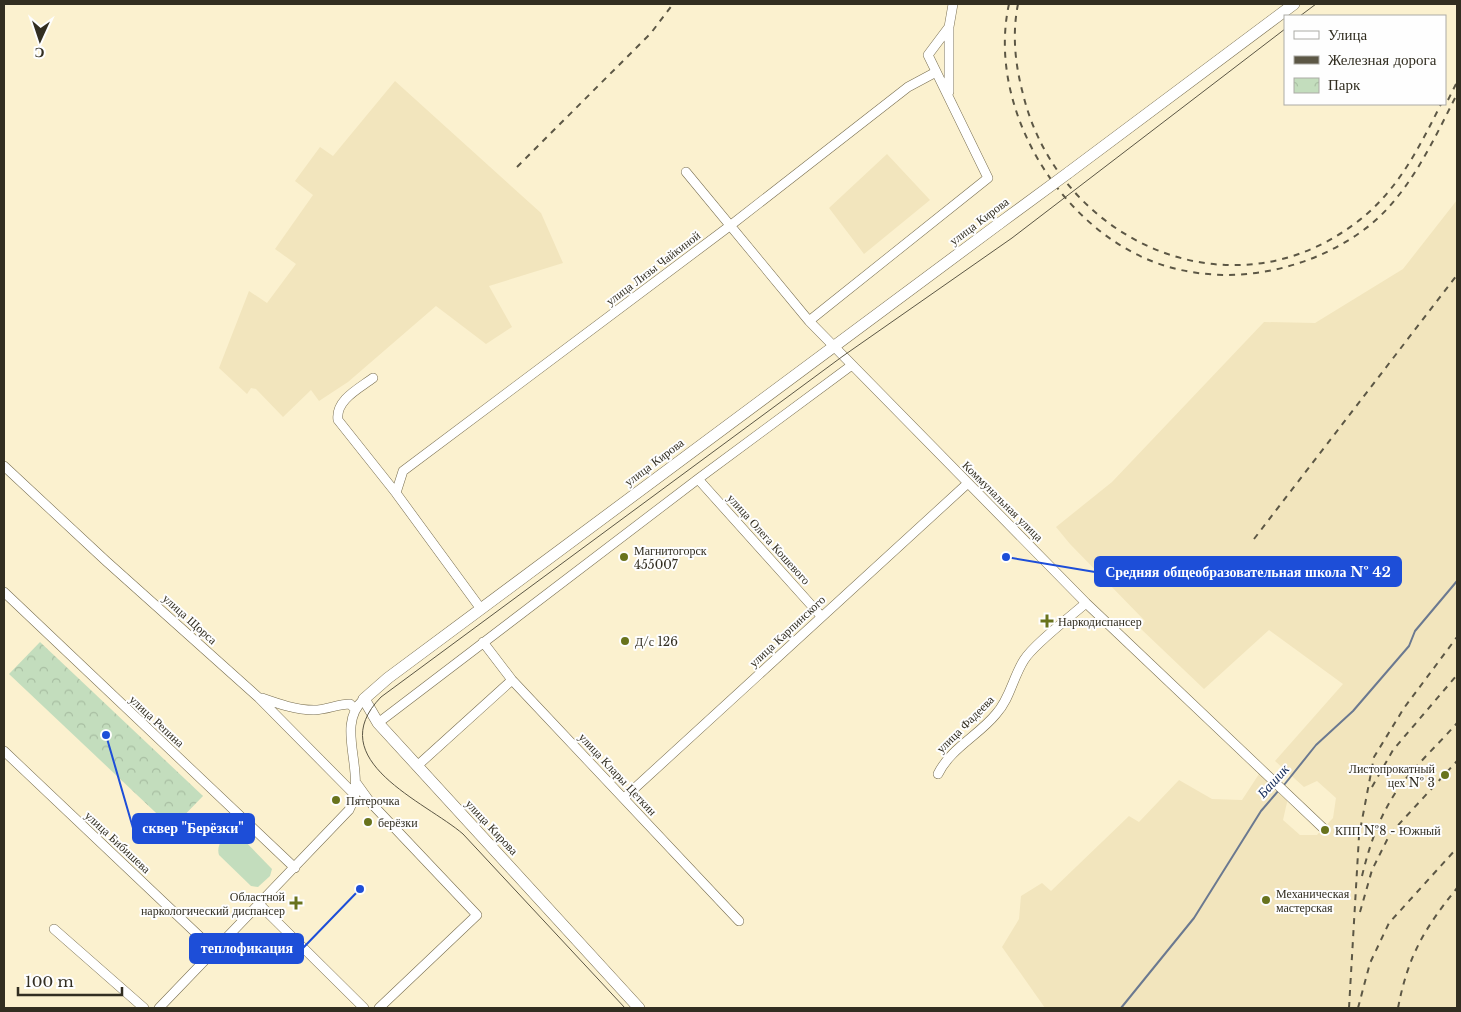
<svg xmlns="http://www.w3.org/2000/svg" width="1461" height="1012" font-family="'Libre Baskerville',serif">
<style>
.built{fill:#f2e5bd}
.park{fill:url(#park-crowns)}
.pitch{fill:#c3ddbd}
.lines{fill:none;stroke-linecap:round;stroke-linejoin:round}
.stream{stroke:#6b7990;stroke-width:2}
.minor-casing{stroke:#776d4f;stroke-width:10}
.major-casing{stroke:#776d4f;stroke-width:12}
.minor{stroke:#fff;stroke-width:9}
.major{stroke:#fff;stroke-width:11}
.tram{stroke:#5c5745;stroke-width:1}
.rail{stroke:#5c5745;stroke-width:2;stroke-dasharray:6 6;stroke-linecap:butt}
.major-bridge-casing{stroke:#776d4f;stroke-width:12;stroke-linecap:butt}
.major-bridge{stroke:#fff;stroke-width:11}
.poi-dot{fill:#68731d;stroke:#fefefe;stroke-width:2}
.labels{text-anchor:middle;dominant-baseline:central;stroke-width:4;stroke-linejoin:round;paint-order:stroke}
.street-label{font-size:12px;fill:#322e21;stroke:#fefefe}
.poi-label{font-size:12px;fill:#322e21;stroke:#fefefe;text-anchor:start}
.water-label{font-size:14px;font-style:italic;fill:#0f2757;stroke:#fefefe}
.leader{fill:none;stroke:#1d4ed8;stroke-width:2}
.callout-dot{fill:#1d4ed8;stroke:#fefefe;stroke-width:2}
.callout{fill:#1d4ed8;stroke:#1d4ed8;stroke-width:2}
.callout-label{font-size:14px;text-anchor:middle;font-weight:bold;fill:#fff}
</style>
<defs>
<pattern id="park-crowns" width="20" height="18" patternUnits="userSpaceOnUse" patternTransform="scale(1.25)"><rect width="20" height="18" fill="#c3ddbd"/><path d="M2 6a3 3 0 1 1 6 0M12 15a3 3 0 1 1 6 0" fill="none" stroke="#a8bea2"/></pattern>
</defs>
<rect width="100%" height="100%" fill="#fbf1cf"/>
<path class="built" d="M395,81L541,213L563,263L489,286L512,327L486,344L436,306L348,382L319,401L311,390L283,417L256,389L251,388L247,394L219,368L249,291L267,303L296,264L275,249L313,195L295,181L320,147L333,156Z
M887,154L930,200L864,254L829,208Z
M1457,200V1008H1045L1002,947L1019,919L1021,896L1042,883L1051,891L1129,816L1139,822L1179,780L1212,799L1242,800L1259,774L1288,798L1283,820L1300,835H1317L1333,818L1336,798L1317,781L1304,787L1275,761L1343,684L1269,630L1204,689L1140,628L1145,621L1070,544L1056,527L1112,482L1264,322L1315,323L1403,269Z"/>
<path class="park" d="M40,642L203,796L172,828L9,674Z"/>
<path class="pitch" d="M232,832L238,834L272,869L270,876L258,887L251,886L219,855C216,846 223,835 232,832Z"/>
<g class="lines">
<path class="stream" d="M1284,785L1316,745L1353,711L1409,646L1415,631L1457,581
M1121,1008L1194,918L1261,811L1279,790"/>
<g class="minor-casing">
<path id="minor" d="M949,92V28
M686,172L809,321L1086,603L1323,828
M809,321L988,178L928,55L949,27L953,4
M373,378C360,388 335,400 338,420L396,493L481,609
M4,466L106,561L259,698L355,795
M698,479L821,616
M396,493L403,471L731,225L908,87L936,72
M4,592L295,868
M483,642L512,680L739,921
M262,698C279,704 296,710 314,710C326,710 338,704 350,704L354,708
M378,723L698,479L852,365
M4,751L215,951
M417,766L512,680
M938,774C950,749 979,735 996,714C1010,699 1013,677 1024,660C1034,644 1070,617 1086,603
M357,784L370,802L477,915L379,1008
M624,798L968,483
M260,905L364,1008
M54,929L144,1008
M159,1008L349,810C369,773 333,727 364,699"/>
</g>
<g class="major-casing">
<path id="major" d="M1068,173L1294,4
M639,1008L378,723L364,699L388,678L1000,223"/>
</g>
<use href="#minor" class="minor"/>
<use href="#major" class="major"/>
<path class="tram" d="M1300,16L1316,4
M625,1008L463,834C426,802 320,760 381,697L843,356L1012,238L1285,29"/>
<path class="rail" d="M1009,4C987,104 1055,221 1149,260C1217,288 1298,275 1358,234C1406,202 1432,143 1457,94
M1018,4C1012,34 1015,64 1023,94C1058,239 1227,318 1353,225C1396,194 1418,150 1441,104
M1448,100L1457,82
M517,167L651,33L673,4
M1254,539L1457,275
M1372,787L1393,750L1457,675
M1362,876C1369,847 1378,820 1394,795C1409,771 1438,745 1457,723
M1360,912L1372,870L1390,834L1457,761
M1349,1008L1359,836L1374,757L1404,708L1457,637
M1358,1008L1370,963L1389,923L1457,848
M1398,1008C1408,956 1424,929 1457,888"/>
<g class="major-bridge-casing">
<path id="major-bridge" d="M1000,223L1068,173"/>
</g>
<use href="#major-bridge" class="major-bridge"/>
</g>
<g class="poi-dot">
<circle cx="624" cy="557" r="5"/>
<path d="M1044.5 613.5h5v5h5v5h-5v5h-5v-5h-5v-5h5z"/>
<circle cx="625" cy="641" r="5"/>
<circle cx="1445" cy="775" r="5"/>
<circle cx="336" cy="800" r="5"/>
<circle cx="368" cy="822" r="5"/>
<circle cx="1325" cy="830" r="5"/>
<circle cx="1266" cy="900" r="5"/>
<path d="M293.5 895.5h5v5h5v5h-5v5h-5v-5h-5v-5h5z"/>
</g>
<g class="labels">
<g class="street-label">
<text transform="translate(979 221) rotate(-37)">улица Кирова</text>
<text transform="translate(653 268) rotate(-37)">улица Лизы Чайкиной</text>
<text transform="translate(654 462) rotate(-37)">улица Кирова</text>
<text transform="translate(1003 501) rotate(45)">Коммунальная улица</text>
<text transform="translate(769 539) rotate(48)">улица Олега Кошевого</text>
<text transform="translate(190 619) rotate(42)">улица Щорса</text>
<text transform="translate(787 631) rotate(-43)">улица Карпинского</text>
<text transform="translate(157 721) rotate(43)">улица Репина</text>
<text transform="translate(965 724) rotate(-45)">улица Фадеева</text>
<text transform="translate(618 774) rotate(47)">улица Клары Цеткин</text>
<text transform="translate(492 827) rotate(47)">улица Кирова</text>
<text transform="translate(118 842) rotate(43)">улица Бибишева</text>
</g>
<g class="poi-label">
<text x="634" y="550">Магнитогорск<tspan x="634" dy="14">455007</tspan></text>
<text x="1058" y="621">Наркодиспансер</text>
<text x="635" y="641">Д/с 126</text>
<text x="1435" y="768" text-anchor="end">Листопрокатный<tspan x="1435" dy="14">цех № 3</tspan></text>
<text x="346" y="800">Пятерочка</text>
<text x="378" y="822">берёзки</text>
<text x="1335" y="830">КПП №8 - Южный</text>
<text x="1276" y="893">Механическая<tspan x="1276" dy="14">мастерская</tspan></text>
<text x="285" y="896" text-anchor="end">Областной<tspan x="285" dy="14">наркологический диспансер</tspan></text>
</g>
<g class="water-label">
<text transform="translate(1273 781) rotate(-48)">Башик</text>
</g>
</g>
<path class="leader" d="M1006 557L1095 572M106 735L133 828M360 889L303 948"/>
<g class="callout-dot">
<circle cx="1006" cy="557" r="5"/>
<circle cx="106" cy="735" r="5"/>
<circle cx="360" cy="889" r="5"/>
</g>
<g class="callout">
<rect x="1095" y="557" width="306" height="29" rx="5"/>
<rect x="133" y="814" width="121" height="29" rx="5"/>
<rect x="190" y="934" width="113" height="29" rx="5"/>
</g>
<g class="callout-label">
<text x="1248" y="577">Средняя общеобразовательная школа № 42</text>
<text x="193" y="833">сквер "Берёзки"</text>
<text x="247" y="953">теплофикация</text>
</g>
<rect width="1461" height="1012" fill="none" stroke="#322e21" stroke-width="10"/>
<rect x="1284" y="15" width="162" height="90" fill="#fefefe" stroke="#acaba6"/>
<rect x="1294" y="31" width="25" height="8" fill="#ffffff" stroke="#acaba6"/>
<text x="1328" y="40" font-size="15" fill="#322e21">Улица</text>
<rect x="1294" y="56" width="25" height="8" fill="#5c5745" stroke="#acaba6"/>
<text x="1328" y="65" font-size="15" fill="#322e21">Железная дорога</text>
<rect x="1294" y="78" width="25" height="15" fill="url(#park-crowns)" stroke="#acaba6"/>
<text x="1328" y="90" font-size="15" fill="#322e21">Парк</text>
<g transform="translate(40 40) rotate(183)" stroke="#fefefe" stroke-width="4" paint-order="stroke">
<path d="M0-4L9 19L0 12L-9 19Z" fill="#322e21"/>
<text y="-8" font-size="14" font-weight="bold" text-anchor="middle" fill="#322e21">С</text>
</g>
<path d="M18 987v8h104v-8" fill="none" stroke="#322e21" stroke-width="2.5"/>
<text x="25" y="987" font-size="15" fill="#322e21" stroke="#fefefe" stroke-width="4" paint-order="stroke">100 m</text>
</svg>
